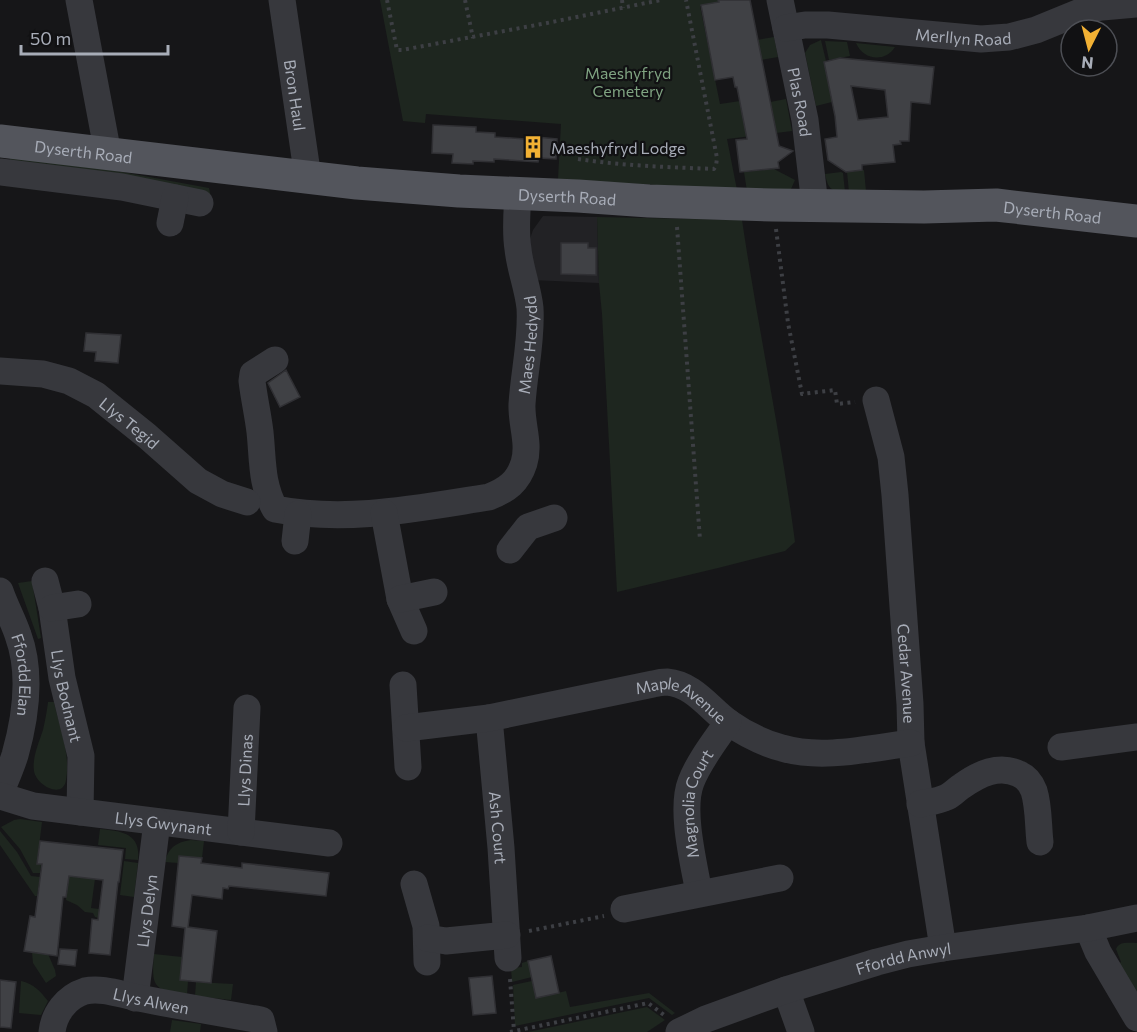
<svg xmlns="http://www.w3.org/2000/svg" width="1137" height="1032" font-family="Commissioner,sans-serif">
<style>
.built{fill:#222225}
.green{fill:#1e261f}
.building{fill:#404145;stroke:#303034;stroke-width:1.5;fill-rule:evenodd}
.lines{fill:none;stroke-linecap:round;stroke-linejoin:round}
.path{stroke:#3d3f44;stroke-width:4;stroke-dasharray:3 4.5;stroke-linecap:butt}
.minor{stroke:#37383d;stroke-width:27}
.major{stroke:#53555c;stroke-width:33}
.labels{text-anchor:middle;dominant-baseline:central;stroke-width:4.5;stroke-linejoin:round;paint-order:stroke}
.street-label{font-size:16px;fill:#a8adb8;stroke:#111113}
.park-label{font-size:16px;fill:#7fa381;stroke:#111113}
.poi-label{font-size:16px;fill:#a8adb8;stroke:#111113;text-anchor:start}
</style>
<rect width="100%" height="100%" fill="#161618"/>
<path class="built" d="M543,216L597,217L599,283L532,280L530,239L533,230Z"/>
<path class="green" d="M380,0H718L719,2L700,6L720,104L740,101L746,134L775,128L770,102L786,99L792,131L727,139L737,190L558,179L561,124L426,114L425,123L403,121Z
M774,37L778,57L761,60L757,40Z
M821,40L826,61L824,62L832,102L816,106L805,53L810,45Z
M825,41L847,42L850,56L829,60Z
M856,43L895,47C885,63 863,60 856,43Z
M10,158L106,169L209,188L211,198L9,165Z
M774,169L795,180L791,189L747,191L744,172Z
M864,170L866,191L849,192L847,172Z
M841,172L843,173L845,192C830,191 828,188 825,174Z
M597,217L742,220C758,328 781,435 795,542L785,551L718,568L617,592L602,314L599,283Z
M32,581L41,638L38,639L18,583Z
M48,702H54C59,726 71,754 66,780C63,800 36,785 34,771C32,758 39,742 43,730C45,721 47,711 48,702Z
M20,819L42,822L37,863L41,864L40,873H33L20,849L1,827L14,820Z
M100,829C121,831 141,833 138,860L125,859L126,848L98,845Z
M0,831L17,852L31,876L40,877L37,896H35L0,845Z
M191,840L204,841L202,858L179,856L178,863L165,862C168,848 176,842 191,840Z
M124,861L138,863L134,897L120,895Z
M68,868L95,879L91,908L99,909V918L95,917L93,913L85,912L77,905L66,900Z
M1137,943V1001L1115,966L1121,962L1116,949C1119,941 1129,943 1137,943Z
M32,952L48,954L55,970L56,976L46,983L33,963Z
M154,954L182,957L180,979L188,981L187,995C154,989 151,989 154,954Z
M528,961L532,977L512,982L511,968L522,967V963Z
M21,981C34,984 40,991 48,1001L41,1015L19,1013Z
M532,981L536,998L566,991L570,1007L649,993L675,1013L672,1015L649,998L515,1026L513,985Z
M196,982L233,984L231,1000L195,996Z
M647,1007L665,1020L647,1032H528Z
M172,1020L201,1024L200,1032H170Z"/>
<path class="building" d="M718,0H750L779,146L793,151L778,162L779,168L740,172L736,140L747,139L737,87H735L733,77L715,80L701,5L719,2Z
M840,58L934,67L930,104L911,102L909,141H900L901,144L893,145L895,162L862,165V170L846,172L828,160L825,139L837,137L835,116L824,62ZM851,86L885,90L888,117L858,120Z
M433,125L476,127V132L495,133V137L525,139L526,136L557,139L556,159L539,158L538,162L494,159V162L473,161V164L452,163L453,154L432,153Z
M561,243H588V248H596V275L561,274Z
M86,333L121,335L118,363L95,361L96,352L84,351Z
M286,370L300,397L280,407L268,383Z
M40,841L123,850L119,882H118L110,955L89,953L92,919L98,920L103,880L69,876L66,897H63L57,956L24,951L30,916L35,917L42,864H37Z
M179,856L202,858L201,863L242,868V863L329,873L326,896L229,886L228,889L223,888L222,899L192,895L188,927L217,931L211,983L180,980L185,928L172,926Z
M60,949L77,950L75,966L58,964Z
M551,956L559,993L536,998L528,961Z
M492,976L496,1013L473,1015L469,978Z
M0,980L16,982L11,1028L0,1027Z"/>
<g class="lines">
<path class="path" d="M387,0L397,50H402L547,23L661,0
M465,0L473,38
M622,0L623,8
M578,159C623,166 668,167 714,169L716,166L717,158L686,0
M677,227L700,540
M776,229L788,323L802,394L835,390L837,404L855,402
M529,931L604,916
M510,979L514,1031
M510,1032L648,1003L664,1015"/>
<g class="minor">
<path d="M79,0L108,154"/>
<path id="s1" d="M282,0L308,178"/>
<path id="s2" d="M780,0L805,120L815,205"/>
<path id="s3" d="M786,28L805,25H828L981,39L1009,37L1036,30L1085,10L1102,7L1137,4"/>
<path d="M0,172L122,187L200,203"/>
<path d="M170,223L175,198"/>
<path id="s4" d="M275,360L253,374L252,381C254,398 258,415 260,432C263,460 261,484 275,509C347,523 418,508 489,497C507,490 518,482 524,463C530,443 521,424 522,404C524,372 532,340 530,308C528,288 520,269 518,249C515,231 517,212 518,194"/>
<path id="s5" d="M0,371L43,374L69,381L96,395L147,436L198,481L222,494L247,502"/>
<path id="s6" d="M876,400L891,457L895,495L910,704L911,743L943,948"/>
<path d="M384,513L400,599L414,631"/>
<path d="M295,541L298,514"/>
<path d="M510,550L528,527L554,518"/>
<path id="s7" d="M45,581L52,608L62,678L81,756L80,812"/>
<path id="s8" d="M0,591C5,606 13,620 18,635C32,673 26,716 15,755C11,768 5,781 0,794"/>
<path d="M400,599L434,592"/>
<path d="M52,608L78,604"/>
<path d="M403,685L408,767"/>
<path id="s9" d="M489,718L501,848L508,958"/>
<path id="s10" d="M406,728L489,718L653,684C657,683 663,682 667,682C693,684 709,708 728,722C745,734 763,743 782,748C822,760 871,748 911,743"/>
<path d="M1061,747L1137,737"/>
<path id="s11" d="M0,796L33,806L329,843"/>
<path d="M920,804C929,802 939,801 947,797C953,794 957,789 962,786C979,774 999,764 1019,774C1026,777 1031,783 1034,791C1039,807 1038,825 1040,842"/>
<path id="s12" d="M241,832L247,708"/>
<path d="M414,884L426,926L427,962"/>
<path id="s13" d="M699,893C694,864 680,810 691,782C699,761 715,741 728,722"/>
<path d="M624,909L780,878"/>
<path d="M1088,928L1098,952L1137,1018"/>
<path d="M427,938L446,941L507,935"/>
<path d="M786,990L801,1032"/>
<path id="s14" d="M135,998L157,822"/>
<path id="s15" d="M52,1032C54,1014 66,997 85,991C102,987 122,995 139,998C179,1006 220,1013 261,1020L264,1032"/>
<path id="s16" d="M679,1032L706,1019L786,990L877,962L908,954L943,948L1088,928L1137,918"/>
</g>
<path class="major" id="s17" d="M0,141L357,183L459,191L578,196L649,201L773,205L924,207L996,205L1137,221"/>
</g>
<defs>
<g id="building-bare" transform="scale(1.8)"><path d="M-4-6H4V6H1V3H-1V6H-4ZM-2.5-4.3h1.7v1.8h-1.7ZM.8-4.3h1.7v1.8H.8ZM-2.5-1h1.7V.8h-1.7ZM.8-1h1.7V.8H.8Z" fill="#f2b134" stroke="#111113" stroke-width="2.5" paint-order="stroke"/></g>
</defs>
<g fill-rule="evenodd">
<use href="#building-bare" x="533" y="147"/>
</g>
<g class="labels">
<g class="street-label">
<text stroke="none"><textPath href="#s3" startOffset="178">Merllyn Road</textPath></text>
<text stroke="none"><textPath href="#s1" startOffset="96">Bron Haul</textPath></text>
<text stroke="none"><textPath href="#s2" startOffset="104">Plas Road</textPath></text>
<text stroke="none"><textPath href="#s17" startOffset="84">Dyserth Road</textPath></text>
<text stroke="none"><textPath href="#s17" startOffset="570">Dyserth Road</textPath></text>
<text stroke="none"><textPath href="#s17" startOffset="1056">Dyserth Road</textPath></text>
<text stroke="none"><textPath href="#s4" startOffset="549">Maes Hedydd</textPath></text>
<text stroke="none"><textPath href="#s5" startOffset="144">Llys Tegid</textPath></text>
<text stroke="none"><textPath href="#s6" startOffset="276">Cedar Avenue</textPath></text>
<text stroke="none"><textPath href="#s8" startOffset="88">Ffordd Elan</textPath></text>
<text stroke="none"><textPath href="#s7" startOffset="117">Llys Bodnant</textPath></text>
<text stroke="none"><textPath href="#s10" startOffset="284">Maple Avenue</textPath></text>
<text stroke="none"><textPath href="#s12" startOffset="62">Llys Dinas</textPath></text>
<text stroke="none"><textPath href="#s13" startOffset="92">Magnolia Court</textPath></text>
<text stroke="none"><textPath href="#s11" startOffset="166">Llys Gwynant</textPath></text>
<text stroke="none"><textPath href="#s9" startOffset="110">Ash Court</textPath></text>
<text stroke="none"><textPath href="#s14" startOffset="88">Llys Delyn</textPath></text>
<text stroke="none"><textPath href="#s16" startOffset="237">Ffordd Anwyl</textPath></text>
<text stroke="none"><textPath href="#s15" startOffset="123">Llys Alwen</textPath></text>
</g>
<g class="park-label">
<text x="628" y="72">Maeshyfryd<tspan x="628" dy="18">Cemetery</tspan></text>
</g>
<g class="poi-label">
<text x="551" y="147">Maeshyfryd Lodge</text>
</g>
</g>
<g transform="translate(1089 48) rotate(186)"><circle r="28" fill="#111113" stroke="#4d4f55" stroke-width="1.5"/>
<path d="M0-4.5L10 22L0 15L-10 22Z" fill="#f2b134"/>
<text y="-9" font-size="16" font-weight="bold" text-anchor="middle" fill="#a8adb8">N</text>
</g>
<path d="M21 45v9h147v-9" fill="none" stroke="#a8adb8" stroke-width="3"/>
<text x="30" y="45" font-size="18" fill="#a8adb8" stroke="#111113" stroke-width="4.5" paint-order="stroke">50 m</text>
</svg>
